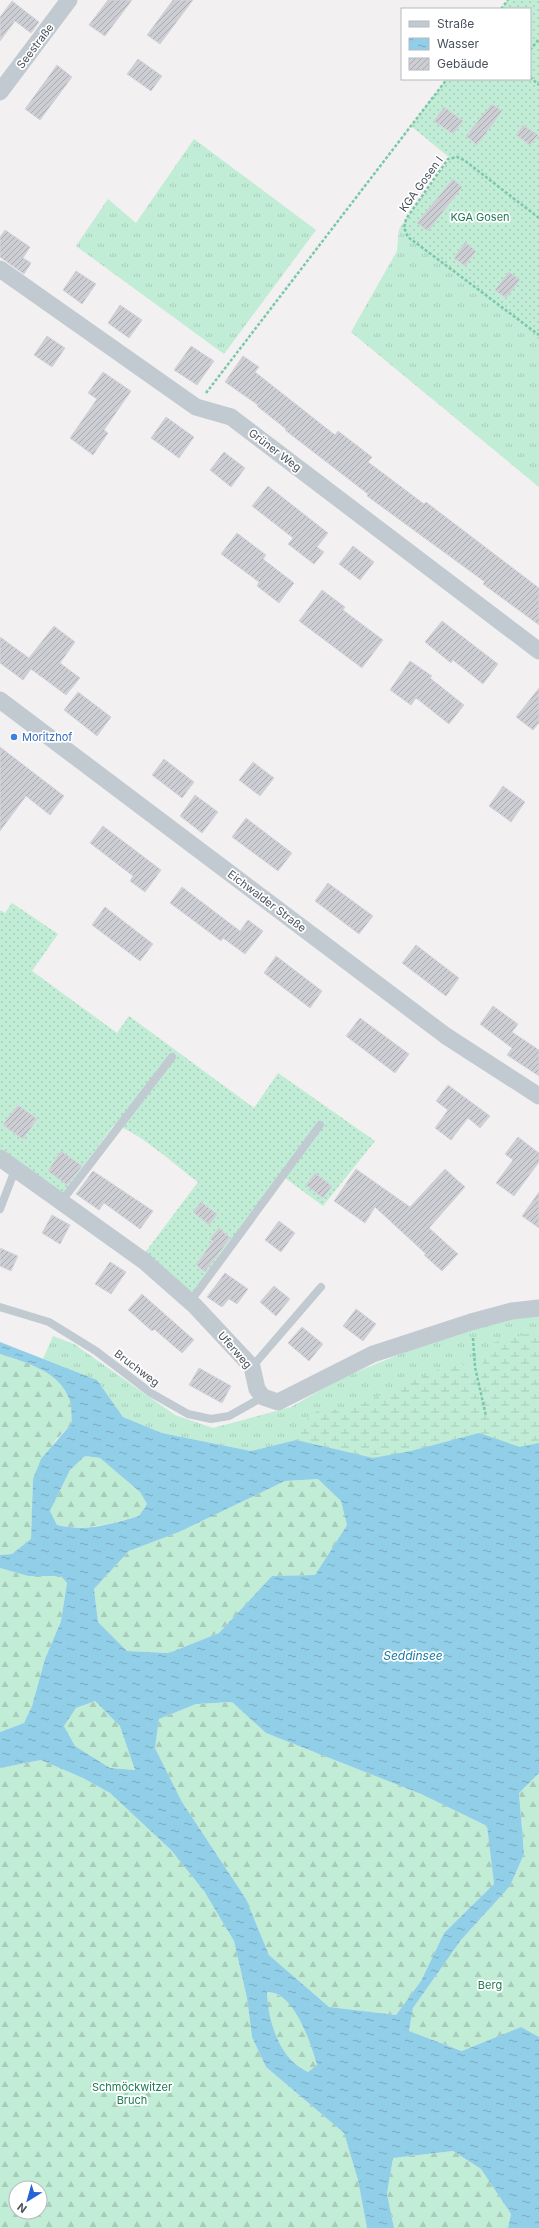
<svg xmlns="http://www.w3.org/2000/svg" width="539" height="2228" font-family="Inter,sans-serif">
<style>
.grass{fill:url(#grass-tufts)}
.forest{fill:url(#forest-firs);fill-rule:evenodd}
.wetland{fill:url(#wetland-marsh)}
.garden{fill:url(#garden-dots)}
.water{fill:url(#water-ripples);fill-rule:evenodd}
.building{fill:url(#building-hatch);stroke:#d4d5db}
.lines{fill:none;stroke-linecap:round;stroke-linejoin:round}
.path{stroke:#7bc8a9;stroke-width:2.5;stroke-dasharray:3 2;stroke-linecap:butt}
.lane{stroke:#c1c9d1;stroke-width:8}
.street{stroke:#c1c9d1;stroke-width:17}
.shop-dot{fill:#3f7fe0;stroke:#fff;stroke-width:1.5}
.labels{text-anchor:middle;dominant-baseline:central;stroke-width:3.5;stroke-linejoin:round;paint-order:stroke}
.street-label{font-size:11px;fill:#49515c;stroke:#fff}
.park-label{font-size:11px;fill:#1d7a53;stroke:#fff}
.shop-label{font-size:11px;fill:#366cbe;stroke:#fff;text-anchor:start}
.water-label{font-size:12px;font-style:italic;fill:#1679a2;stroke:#fff}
</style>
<defs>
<pattern id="grass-tufts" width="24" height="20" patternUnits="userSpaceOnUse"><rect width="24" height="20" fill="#c1ecd5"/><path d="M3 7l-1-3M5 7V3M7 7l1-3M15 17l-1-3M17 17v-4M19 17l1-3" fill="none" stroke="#a7ccb9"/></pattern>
<pattern id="forest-firs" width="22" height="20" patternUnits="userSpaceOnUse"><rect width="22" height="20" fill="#c1ecd5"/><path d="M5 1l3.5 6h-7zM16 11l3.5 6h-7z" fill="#a7ccb9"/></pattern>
<pattern id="wetland-marsh" width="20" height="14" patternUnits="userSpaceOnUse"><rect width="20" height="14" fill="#c1ecd5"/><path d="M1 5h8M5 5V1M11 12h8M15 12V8" fill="none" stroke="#a7ccb9"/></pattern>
<pattern id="garden-dots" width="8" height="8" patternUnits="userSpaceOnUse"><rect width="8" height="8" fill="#c1ecd5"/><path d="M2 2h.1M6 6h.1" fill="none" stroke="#a7ccb9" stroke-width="1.8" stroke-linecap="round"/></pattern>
<pattern id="water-ripples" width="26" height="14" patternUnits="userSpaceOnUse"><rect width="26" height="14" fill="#91cee7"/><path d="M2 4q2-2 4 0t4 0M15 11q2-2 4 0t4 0" fill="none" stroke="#78aabe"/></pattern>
<pattern id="building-hatch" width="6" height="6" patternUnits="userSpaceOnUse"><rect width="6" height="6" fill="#cdced4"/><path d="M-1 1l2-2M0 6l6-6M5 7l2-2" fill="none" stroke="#a8aaaf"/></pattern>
</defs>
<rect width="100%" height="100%" fill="#f2f0f0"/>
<path class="grass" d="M194,139L316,230L224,354L76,246L108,199L136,223Z
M399,229L539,337V487L351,332L397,251Z
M539,1313V1443L296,1440L251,1451L162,1433L123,1417L97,1380L43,1359L53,1336L74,1344L175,1415L213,1428L291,1407L342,1378L468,1326Z"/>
<path class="forest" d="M0,1354C27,1363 60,1371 70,1401C72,1408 71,1417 72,1423L55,1441L33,1479L31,1540L12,1554L0,1555Z
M85,1456L100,1458L140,1492L147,1504L139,1516C109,1524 88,1531 57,1525L50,1511L70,1470Z
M318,1479L341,1501L347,1525L315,1575L272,1576L219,1633L169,1653L127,1651L98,1622L94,1589L129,1551L179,1532L285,1481Z
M0,1568L28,1576H61L67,1583L61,1621L45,1659L32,1706L24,1723L0,1732Z
M95,1701L120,1725L135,1770L110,1768L75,1746L64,1726L76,1708Z
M232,1702L266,1733L421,1794L487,1826L494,1884L444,1933L421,1981L396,2015L329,2007L269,1955L246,1899L182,1802L155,1748L159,1719L196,1704Z
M41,1760L83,1778L110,1793L171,1850L204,1891L234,1941L247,1998L252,2037L266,2067L344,2133L358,2180L367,2228H0V1768ZM16,2188H40V2212H16Z
M539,1773V2037L521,2027L463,2051L409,2031L413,2008L461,1940L510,1886L524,1854L519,1793Z
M267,1992C298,1995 309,2040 317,2065L308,2072C279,2058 268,2022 267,1992Z
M453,2151L481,2169L511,2214L508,2228H394L387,2194L393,2158Z"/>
<path class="wetland" d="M539,1331V1463L393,1484L296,1440L310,1415L324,1408L345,1411L458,1361L471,1371H479L492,1343Z"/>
<path class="garden" d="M508,0H539V339L399,229L450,158L411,126L447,79H530V9H501Z
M12,903L58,934L32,971L117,1033L129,1016L254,1108L278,1073L375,1141L323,1206L281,1175L190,1296L144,1254L198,1182C180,1169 133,1127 114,1125L60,1197L0,1152V910L5,913Z"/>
<path class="water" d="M0,1342L97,1380L123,1417L162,1433L251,1451L296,1440L373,1458L411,1451L479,1433L520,1447L539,1443V1773L519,1793L524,1854L510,1886L461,1940L413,2008L409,2031L462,2051L521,2027L539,2037V2228H508L511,2214L481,2169L453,2151L393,2158L387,2194L394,2228H367L358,2180L344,2133L266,2067L252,2037L247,1998L234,1941L204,1891L171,1850L110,1793L83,1778L41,1760L0,1768V1732L24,1723L32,1706L45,1659L61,1621L67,1583L61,1576H28L0,1568V1555L12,1554L31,1539L33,1479L41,1459L72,1423C71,1417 72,1408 70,1401C60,1371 27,1363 0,1354ZM85,1456L100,1458L140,1492L147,1504L139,1516C110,1524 88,1532 57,1525L50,1511L70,1470ZM318,1479L341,1501L347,1525L315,1575L272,1576L219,1633L169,1653L127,1651L98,1622L94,1589L129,1551L179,1532L285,1481ZM95,1701L120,1726L135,1770L110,1768L75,1746L64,1726L76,1708ZM232,1702L266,1733L421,1794L487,1826L494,1884L444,1933L421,1981L396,2015L329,2007L269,1955L246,1899L182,1802L155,1748L159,1719L196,1704ZM267,1992C295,1992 310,2042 317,2065L308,2072C279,2059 268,2021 267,1992Z"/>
<path class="building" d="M108,0H132L105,36L89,25Z
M173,0H193L160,44L147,35Z
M12,1L39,22L31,33L15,21L0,41V17Z
M138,59L162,76L151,91L127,74Z
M57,65L72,77L40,120L25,109Z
M492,104L502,111L477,145L466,136Z
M444,107L463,121L453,134L434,121Z
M523,125L538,135L530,145L516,135Z
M453,179L462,187L428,231L417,223Z
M5,230L30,247L23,258L31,263L24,274L0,257V237Z
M465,242L476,251L465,266L454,258Z
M76,271L96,284L82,304L63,290Z
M509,272L520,280L506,298L495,290Z
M120,305L142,320L129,338L108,323Z
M47,336L65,348L52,367L34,355Z
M191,346L214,361L197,385L174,370Z
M243,356L259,367L255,372L302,409L335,435L338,431L372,457L368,462L424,504L426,502L539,588V625L483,584L485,582L367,496L368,494L285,430L286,429L257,406L258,405L225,382Z
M103,372L131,391L104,430L108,433L93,455L70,438L97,399L88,393Z
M166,417L194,437L179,458L151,438Z
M224,452L245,468L231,487L210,470Z
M268,486L328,533L317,547L324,552L314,564L288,544L293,538L252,506Z
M237,533L266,555L263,559L294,583L279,603L257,586L259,582L221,554Z
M353,546L374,562L360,580L339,564Z
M322,590L345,607L343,610L383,640L362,668L299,621Z
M442,621L498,664L483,684L453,660L451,663L425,642Z
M54,626L75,642L60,663L80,678L66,695L31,669L23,680L0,663V637L29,658Z
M410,661L432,676L430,678L464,705L449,724L416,698L411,705L390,690Z
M539,688V723L533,730L516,717Z
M78,692L111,717L97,736L64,710Z
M0,747L64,796L50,815L26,796L0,831Z
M164,759L194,782L182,798L152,775Z
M253,762L274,778L260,796L239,780Z
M503,786L525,802L511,822L489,806Z
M195,795L218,812L202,833L180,816Z
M246,818L292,853L278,871L232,837Z
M103,826L161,870L145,892L130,881L133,876L90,843Z
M328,883L373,916L359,934L315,901Z
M182,887L240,931L248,920L263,931L245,954L223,938L221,941L170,903Z
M105,907L153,944L140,961L92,925Z
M416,945L459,978L446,996L402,963Z
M276,956L322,991L310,1008L264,973Z
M493,1006L518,1024L512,1032L539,1050V1076L507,1055L512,1048L480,1024Z
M360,1018L409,1054L395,1073L346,1036Z
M448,1085L490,1116L480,1128L468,1118L451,1140L435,1128L448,1110L436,1101Z
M18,1105L37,1119L23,1139L3,1125Z
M518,1137L539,1153V1162L514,1196L496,1183L513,1160L505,1154Z
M61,1151L82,1166L67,1185L48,1171Z
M356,1169L410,1207L445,1169L465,1187L429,1228L458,1254L442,1271L424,1255L426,1254L375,1207L365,1223L334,1201Z
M93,1171L153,1211L140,1229L104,1203L99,1210L76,1194Z
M315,1173L332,1186L323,1198L306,1185Z
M539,1192V1228L522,1216Z
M201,1202L217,1214L209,1225L193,1212Z
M52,1215L70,1225L60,1244L42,1233Z
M279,1221L295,1233L281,1252L265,1240Z
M219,1228L230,1238L205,1272L196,1265L213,1241L210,1239Z
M0,1248L18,1256L11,1271L0,1266Z
M110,1262L126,1272L111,1294L95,1284Z
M225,1273L248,1289L237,1304L229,1299L222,1307L207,1297Z
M274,1286L290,1299L276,1316L260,1302Z
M142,1294L194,1340L182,1353L154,1329L152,1331L128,1310Z
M356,1309L376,1324L363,1341L343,1326Z
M302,1327L323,1344L309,1361L288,1343Z
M199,1368L231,1386L222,1403L189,1385Z"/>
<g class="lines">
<path class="path" d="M501,9L508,0
M530,50L539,39
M530,77L539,85
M539,218L464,160L457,157L448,159L406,219L404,228L408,237L539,335
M206,393L447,79
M473,1338L475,1367L486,1416"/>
<path class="lane" d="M61,1202L172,1057
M0,1209L15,1170
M190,1302L320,1125
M0,1307L49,1322L96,1351L151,1393L188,1414L211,1419L229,1416L263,1397
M252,1367L321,1287"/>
<path class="street" d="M0,92L69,0
M0,269L196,407L231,417L539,651
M0,700L446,1036L539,1096
M0,1158L144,1261L195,1306L252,1367L257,1389L263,1397L278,1402L373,1354L471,1322L512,1311L539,1308"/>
</g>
<circle class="shop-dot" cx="14" cy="737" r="4"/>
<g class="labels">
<g class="street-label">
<text transform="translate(35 46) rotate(-53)">Seestraße</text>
<text transform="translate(421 184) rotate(-54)">KGA Gosen I</text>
<text transform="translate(275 450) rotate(37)">Grüner Weg</text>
<text transform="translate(267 901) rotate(37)">Eichwalder Straße</text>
<text transform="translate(235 1350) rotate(49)">Uferweg</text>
<text transform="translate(137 1368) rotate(37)">Bruchweg</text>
</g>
<g class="park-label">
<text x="480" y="217">KGA Gosen</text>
<text x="490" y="1985">Berg</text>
<text x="132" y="2087">Schmöckwitzer<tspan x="132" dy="13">Bruch</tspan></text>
</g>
<g class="shop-label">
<text x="22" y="737">Moritzhof</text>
</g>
<g class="water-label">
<text x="413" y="1655">Seddinsee</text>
</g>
</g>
<rect x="401" y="8" width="130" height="72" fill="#ffffff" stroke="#b6b9be"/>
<rect x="409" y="21" width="20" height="6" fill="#c1c9d1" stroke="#b6b9be"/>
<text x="437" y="28" font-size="12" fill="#49515c">Straße</text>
<rect x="409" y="38" width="20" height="12" fill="url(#water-ripples)" stroke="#b6b9be"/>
<text x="437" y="48" font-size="12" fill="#49515c">Wasser</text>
<rect x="409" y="58" width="20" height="12" fill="url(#building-hatch)" stroke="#b6b9be"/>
<text x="437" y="68" font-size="12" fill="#49515c">Gebäude</text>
<g transform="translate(28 2200) rotate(217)"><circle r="19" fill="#ffffff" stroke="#b6b9be"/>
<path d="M0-3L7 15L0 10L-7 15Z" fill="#2564d7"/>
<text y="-6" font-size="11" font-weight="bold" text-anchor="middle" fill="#49515c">N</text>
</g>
</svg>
